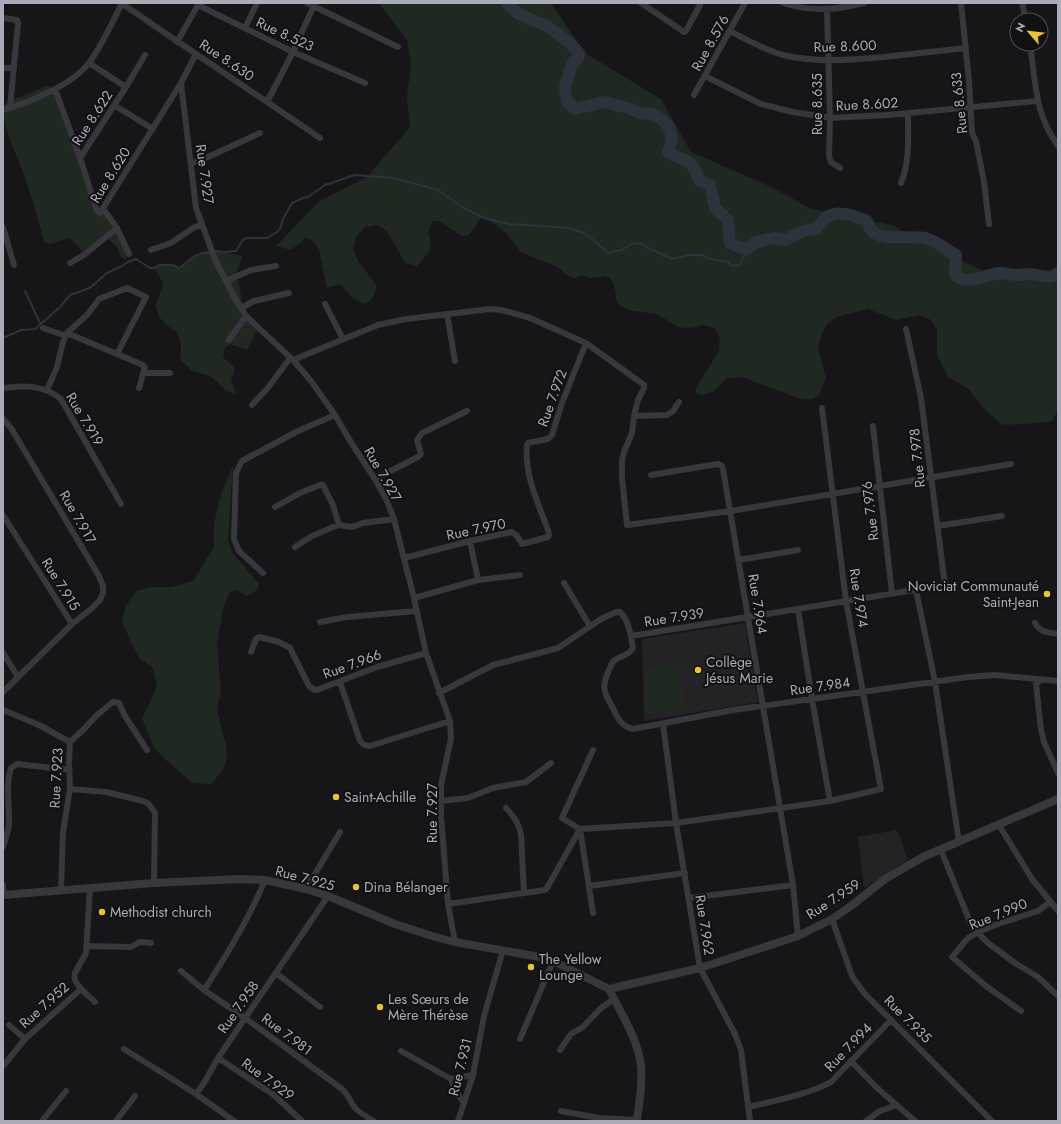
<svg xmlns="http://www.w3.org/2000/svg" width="1061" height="1124" font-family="Jost,sans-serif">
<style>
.built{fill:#232225}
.green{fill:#202822}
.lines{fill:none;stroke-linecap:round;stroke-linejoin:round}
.stream{stroke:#2d333b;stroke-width:2}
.river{stroke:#2d333b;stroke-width:12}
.minor{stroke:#37383d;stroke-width:6}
.tertiary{stroke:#37383d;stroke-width:8}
.poi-dot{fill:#e9c13d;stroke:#111113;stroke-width:1.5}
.labels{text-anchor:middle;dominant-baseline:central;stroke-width:4;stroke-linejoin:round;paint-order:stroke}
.street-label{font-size:14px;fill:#a9acb7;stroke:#111113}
.poi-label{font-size:14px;fill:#a9acb7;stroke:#111113;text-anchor:start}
</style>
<rect width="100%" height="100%" fill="#161618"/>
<path class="built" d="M745,623L758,702L644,721L642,639Z
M896,830L899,834L908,860L864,888L858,837Z"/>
<path class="green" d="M380,3H551L585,53L661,99L691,152L769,186L812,209L892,225L941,251L984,271L1029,280L1058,277V410L1051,422L1003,425L984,409L969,389L948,377L937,355V330L931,320L920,315L896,320L868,309L837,317L827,324L821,335L818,348L826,378L819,395L813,399H800L742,377L727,378L713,392L701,395L696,393V387L719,351L720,339L715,328L703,325L691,328L678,327L657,314L633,311L621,306L617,303L614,284L610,279L605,276L592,278L581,275L576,278L570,277L555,266L521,252L506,233L486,218L480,219L469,235L463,237L439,221H433L428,232L431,245L430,251L417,266L405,263L387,231L377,225L365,227L356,237L353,249L358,261L377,286C374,295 373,302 363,304L352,297L340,284L327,288L319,249L312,240L306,238L291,250L276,246L320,201L367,177L410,127L407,97L411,65L407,40L381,6Z
M46,86H49L56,92L95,202L121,234L128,254L125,260L120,256L117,247L108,239L83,253L78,246L69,238C61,239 52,247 44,242C38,216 30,191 20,165C13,146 3,128 3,106L12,100L24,96Z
M217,251L243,256L237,271L242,302L257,330L247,350L230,344L225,348L223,357L234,367V373L231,379L236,394L226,391L212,377L191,370L180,359L181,346L177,332L168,326L159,317L156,305L163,284L155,268C161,264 172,265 179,268L186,264L189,260L196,255L201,253Z
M233,465L228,540L232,552L259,584L257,590L247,596L236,590L230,592L223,608L217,644L221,692L217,709L226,746L227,759L223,770L211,784L193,783L167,761L154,748L142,719L157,686L153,668L140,659L130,640L122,621L126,605L137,591L150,587H171L193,581L214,547V525L219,500Z
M680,663L685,709L645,715V668Z"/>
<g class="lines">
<path class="stream" d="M214,251L224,252L236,251L243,240L247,238H267L277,232L280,229L283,219L292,203L303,198L308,197L325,185L355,175L393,178L438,190L462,207L484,218L509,224L568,228L585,233L608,253L622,250L631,244L640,243L650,249L672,259L689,255H701L711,259L728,262L732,266L740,265L746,250
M25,291L40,323
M3,338L21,330L35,329L60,307L70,295L82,291L91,287L107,273L122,266L126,263L136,259L150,268H155L159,265H172L179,268C191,260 194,253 210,252"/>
<path class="river" d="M507,3L519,14L547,26L570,43L579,53L578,58L573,62L565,87L567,101L575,109L604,102L632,109L639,113L652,114L661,119L669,127L672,139L668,152C676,158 685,158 691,164C695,168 697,176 700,181L710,185L715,208L728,220L730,243L746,250L756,242L774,238L785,240L799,233L807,230L816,229C820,225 823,220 827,217C838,209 856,216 867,221C868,224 869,227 871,230C880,242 912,235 925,238C936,241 946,249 956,255L955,274C963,287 988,274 1000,273C1006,273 1012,275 1018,275C1022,275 1025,274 1028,274C1039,274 1049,281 1058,273"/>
<path class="minor" d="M121,3L320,138
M199,3L198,5L293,52L365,83
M307,3L398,47
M641,3L684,32L686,31L701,3
M783,3C810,12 837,10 864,3
M961,3L969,81L972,133L976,141L984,182L989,224
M1022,3L1026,20
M827,9L830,118L829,156L831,162L840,168
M3,18L17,20L18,23L10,108
M245,28L257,3
M730,31C747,40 765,50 783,55C816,63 851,60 884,57C911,54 938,51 966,48
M177,42L198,5
M1030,44C1036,83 1034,112 1058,146
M3,68H14
M705,76L761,104L793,112L830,118L887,115L1037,101
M181,83L196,208L216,262L237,302L246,316L293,360L311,381L335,415L352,444L375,479L387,501L394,519L414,598L426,653L450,721L451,739L441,785V816L448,904L455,942
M126,87L145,55
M55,89L80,158L97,211L100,213L181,83L196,54
M694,95L745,3
M267,102L293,52L315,3
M114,105L153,129
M3,110C30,102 72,85 89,63C103,44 112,23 122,3
M80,158L126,87L89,63
M192,163L208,157L260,133
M901,183C910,161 908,137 908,113
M104,210L117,228L129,254
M3,227L14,265
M151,250L171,243L193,228L202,224
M70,263L84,255L117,228
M226,281L251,270L276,266
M325,304L343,339
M241,308L254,301L289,293
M447,314L455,361
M43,328L66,336
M67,333L143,365L145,367L139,388
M229,340L246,316
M293,360L378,325L406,319L490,309L502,310L530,318L586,343L644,385V388L638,400L634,416L632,433L624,452L622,460V478L627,525L731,511L1011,464
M143,373H170
M3,388C24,385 44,385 61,399L121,504
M47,390L57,367L63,342L67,333L88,314L99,299L127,288L146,297L117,354
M252,405L267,389L290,358
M634,416L667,415L673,411L679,402
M3,419L11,428L99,576L103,586V593L100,600L91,609L72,624
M873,426L892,594
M651,475L718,464L722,466L723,469L793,885L798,936
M375,479L418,457L421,454L417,440L422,433L467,411
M275,507L300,493L320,485H323L333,505L339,525
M3,515L72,624L3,692
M937,526L1002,516
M470,541L478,580
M295,547L312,536L333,527L339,525L352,527L363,523L394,519
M404,558L470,541L512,532L517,536L522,544L548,537L549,535L548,530C538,503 524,474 527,445L528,443L548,439L552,435L562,403L586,343
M739,560L798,550
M263,573L239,551L234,539L236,473L242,461L298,431L335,415
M564,583L590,626
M916,590L935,682L959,842
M414,598L478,580L520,575
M798,609L812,699L830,801
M320,622L347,617L417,611
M1035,623C1040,633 1048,632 1058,634
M631,636L945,585L921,398L906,329
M251,652L256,639L259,637L279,642L290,648L309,686L313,689L317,690L377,667L426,653
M3,653L18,677
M1041,680L1036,684L1041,730L1044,742L1058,773
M340,682L360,741L364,745L370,746L450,721
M439,693L493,665L558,648L601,619L616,612H620C629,620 631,637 633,648C629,656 621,655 615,660C612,662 610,667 609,670C601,687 604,693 613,708C618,719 621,726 633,729L733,710L968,677L995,675L1058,681
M3,710L39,725L70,742L69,762L70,789L63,832L61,890
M663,724L676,823L700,968L735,1034L741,1050L750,1121
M70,742L84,729L96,716L113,702L119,703L125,716L147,750
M593,750L562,818L580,829L676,823L830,801L881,789L846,601L822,408
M70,789L106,792L139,800L148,803L155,813L154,883
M441,801L468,798L493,788L526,782L551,763
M999,825L1032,879L1058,911
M580,829L593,913
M3,847C5,840 8,833 9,825C10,806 5,786 11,768L17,764L70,770
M941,850L972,927L988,943L1015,963L1038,977L1058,996
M3,885L4,895
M589,886L685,873
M306,889L340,832
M524,893L545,890L547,888L580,829
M689,898L793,885
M448,904L524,893L521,834C519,823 514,816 506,808
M832,919L852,976L864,993L992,1121
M87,946L131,947L140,942L151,943
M181,971L204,990L245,1018L342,1089C348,1094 350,1101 355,1108C360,1113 367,1117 374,1121
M276,973L320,1007
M81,989L95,1002
M204,990C227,955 249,919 265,880
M1021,1011L986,986L952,957L968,938L978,932L998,924L1038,911L1050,902
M9,1025L25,1039
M520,1039L553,961
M124,1049L196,1094
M560,1050L571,1034L583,1027L601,1008L614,999
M401,1051L451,1079L455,1090L464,1103
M218,1058L274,1095L302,1121
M851,1061L876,1087L915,1121
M3,1066L25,1039L81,989C77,983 73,980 75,973L86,953L90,888
M451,1079L473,1075
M749,1107C773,1101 810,1094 831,1082L891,1020
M561,1111L599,1118L637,1120
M42,1121L66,1091
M116,1121L135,1096
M234,1121L196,1094L204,1083L218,1058L328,896
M458,1121L473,1075L484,1016L503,950
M866,1121L880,1111L897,1105"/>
<path class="tertiary" d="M3,895L154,883L240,879L265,880L306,889L328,896L395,924L432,936L455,942L540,957L553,961L609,989
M609,989L700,968L798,936L832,919L851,906L885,879L923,857L1058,799
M609,989C621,1014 638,1038 641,1066C643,1084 639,1103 637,1121"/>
</g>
<g class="poi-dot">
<circle cx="1047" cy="594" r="4"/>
<circle cx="698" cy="670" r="4"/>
<circle cx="336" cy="797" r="4"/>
<circle cx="356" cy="887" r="4"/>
<circle cx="102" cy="912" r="4"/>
<circle cx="531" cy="967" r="4"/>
<circle cx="380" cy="1007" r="4"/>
</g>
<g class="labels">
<g class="street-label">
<text transform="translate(285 34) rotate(25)">Rue 8.523</text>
<text transform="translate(710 43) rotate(-61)">Rue 8.576</text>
<text transform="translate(845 46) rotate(-2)">Rue 8.600</text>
<text transform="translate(227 60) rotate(34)">Rue 8.630</text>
<text transform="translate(959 103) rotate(-96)">Rue 8.633</text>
<text transform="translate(817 104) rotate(-90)">Rue 8.635</text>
<text transform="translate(867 104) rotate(-3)">Rue 8.602</text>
<text transform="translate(92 118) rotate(-57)">Rue 8.622</text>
<text transform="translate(205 174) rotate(82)">Rue 7.927</text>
<text transform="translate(110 175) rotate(-58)">Rue 8.620</text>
<text transform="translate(552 398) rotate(-70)">Rue 7.972</text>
<text transform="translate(85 419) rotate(59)">Rue 7.919</text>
<text transform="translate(917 458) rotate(-96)">Rue 7.978</text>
<text transform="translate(383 474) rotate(60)">Rue 7.927</text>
<text transform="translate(870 511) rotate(-97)">Rue 7.976</text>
<text transform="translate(78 517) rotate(60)">Rue 7.917</text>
<text transform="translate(476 529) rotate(-12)">Rue 7.970</text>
<text transform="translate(61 584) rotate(58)">Rue 7.915</text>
<text transform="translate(859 598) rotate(81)">Rue 7.974</text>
<text transform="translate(758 604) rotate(81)">Rue 7.964</text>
<text transform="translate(674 617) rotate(-9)">Rue 7.939</text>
<text transform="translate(352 664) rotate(-20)">Rue 7.966</text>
<text transform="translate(820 686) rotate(-8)">Rue 7.984</text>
<text transform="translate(56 778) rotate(-87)">Rue 7.923</text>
<text transform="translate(432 813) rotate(-90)">Rue 7.927</text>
<text transform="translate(305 878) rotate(15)">Rue 7.925</text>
<text transform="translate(833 899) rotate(-33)">Rue 7.959</text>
<text transform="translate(998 914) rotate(-22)">Rue 7.990</text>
<text transform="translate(705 925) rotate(81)">Rue 7.962</text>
<text transform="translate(44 1005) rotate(-42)">Rue 7.952</text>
<text transform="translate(238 1007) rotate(-55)">Rue 7.958</text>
<text transform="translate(908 1019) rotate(45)">Rue 7.935</text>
<text transform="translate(287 1034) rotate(37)">Rue 7.981</text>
<text transform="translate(848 1047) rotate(-46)">Rue 7.994</text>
<text transform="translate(460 1067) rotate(-76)">Rue 7.931</text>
<text transform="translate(268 1079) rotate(36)">Rue 7.929</text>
</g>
<g class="poi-label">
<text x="1039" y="586" text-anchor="end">Noviciat Communauté<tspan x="1039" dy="16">Saint-Jean</tspan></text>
<text x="706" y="662">Collège<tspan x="706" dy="16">Jésus Marie</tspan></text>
<text x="344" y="797">Saint-Achille</text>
<text x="364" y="887">Dina Bélanger</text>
<text x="110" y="912">Methodist church</text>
<text x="539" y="959">The Yellow<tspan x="539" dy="16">Lounge</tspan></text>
<text x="388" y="999">Les Sœurs de<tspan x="388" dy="16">Mère Thérèse</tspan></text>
</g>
</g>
<rect width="1061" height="1124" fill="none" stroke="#a9acb7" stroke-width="8"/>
<g transform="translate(1029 32) rotate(298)"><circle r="19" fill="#111113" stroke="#4e4f55"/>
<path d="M0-3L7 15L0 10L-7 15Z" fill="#e9c13d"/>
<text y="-6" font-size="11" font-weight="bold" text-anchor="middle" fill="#a9acb7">N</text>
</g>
</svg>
